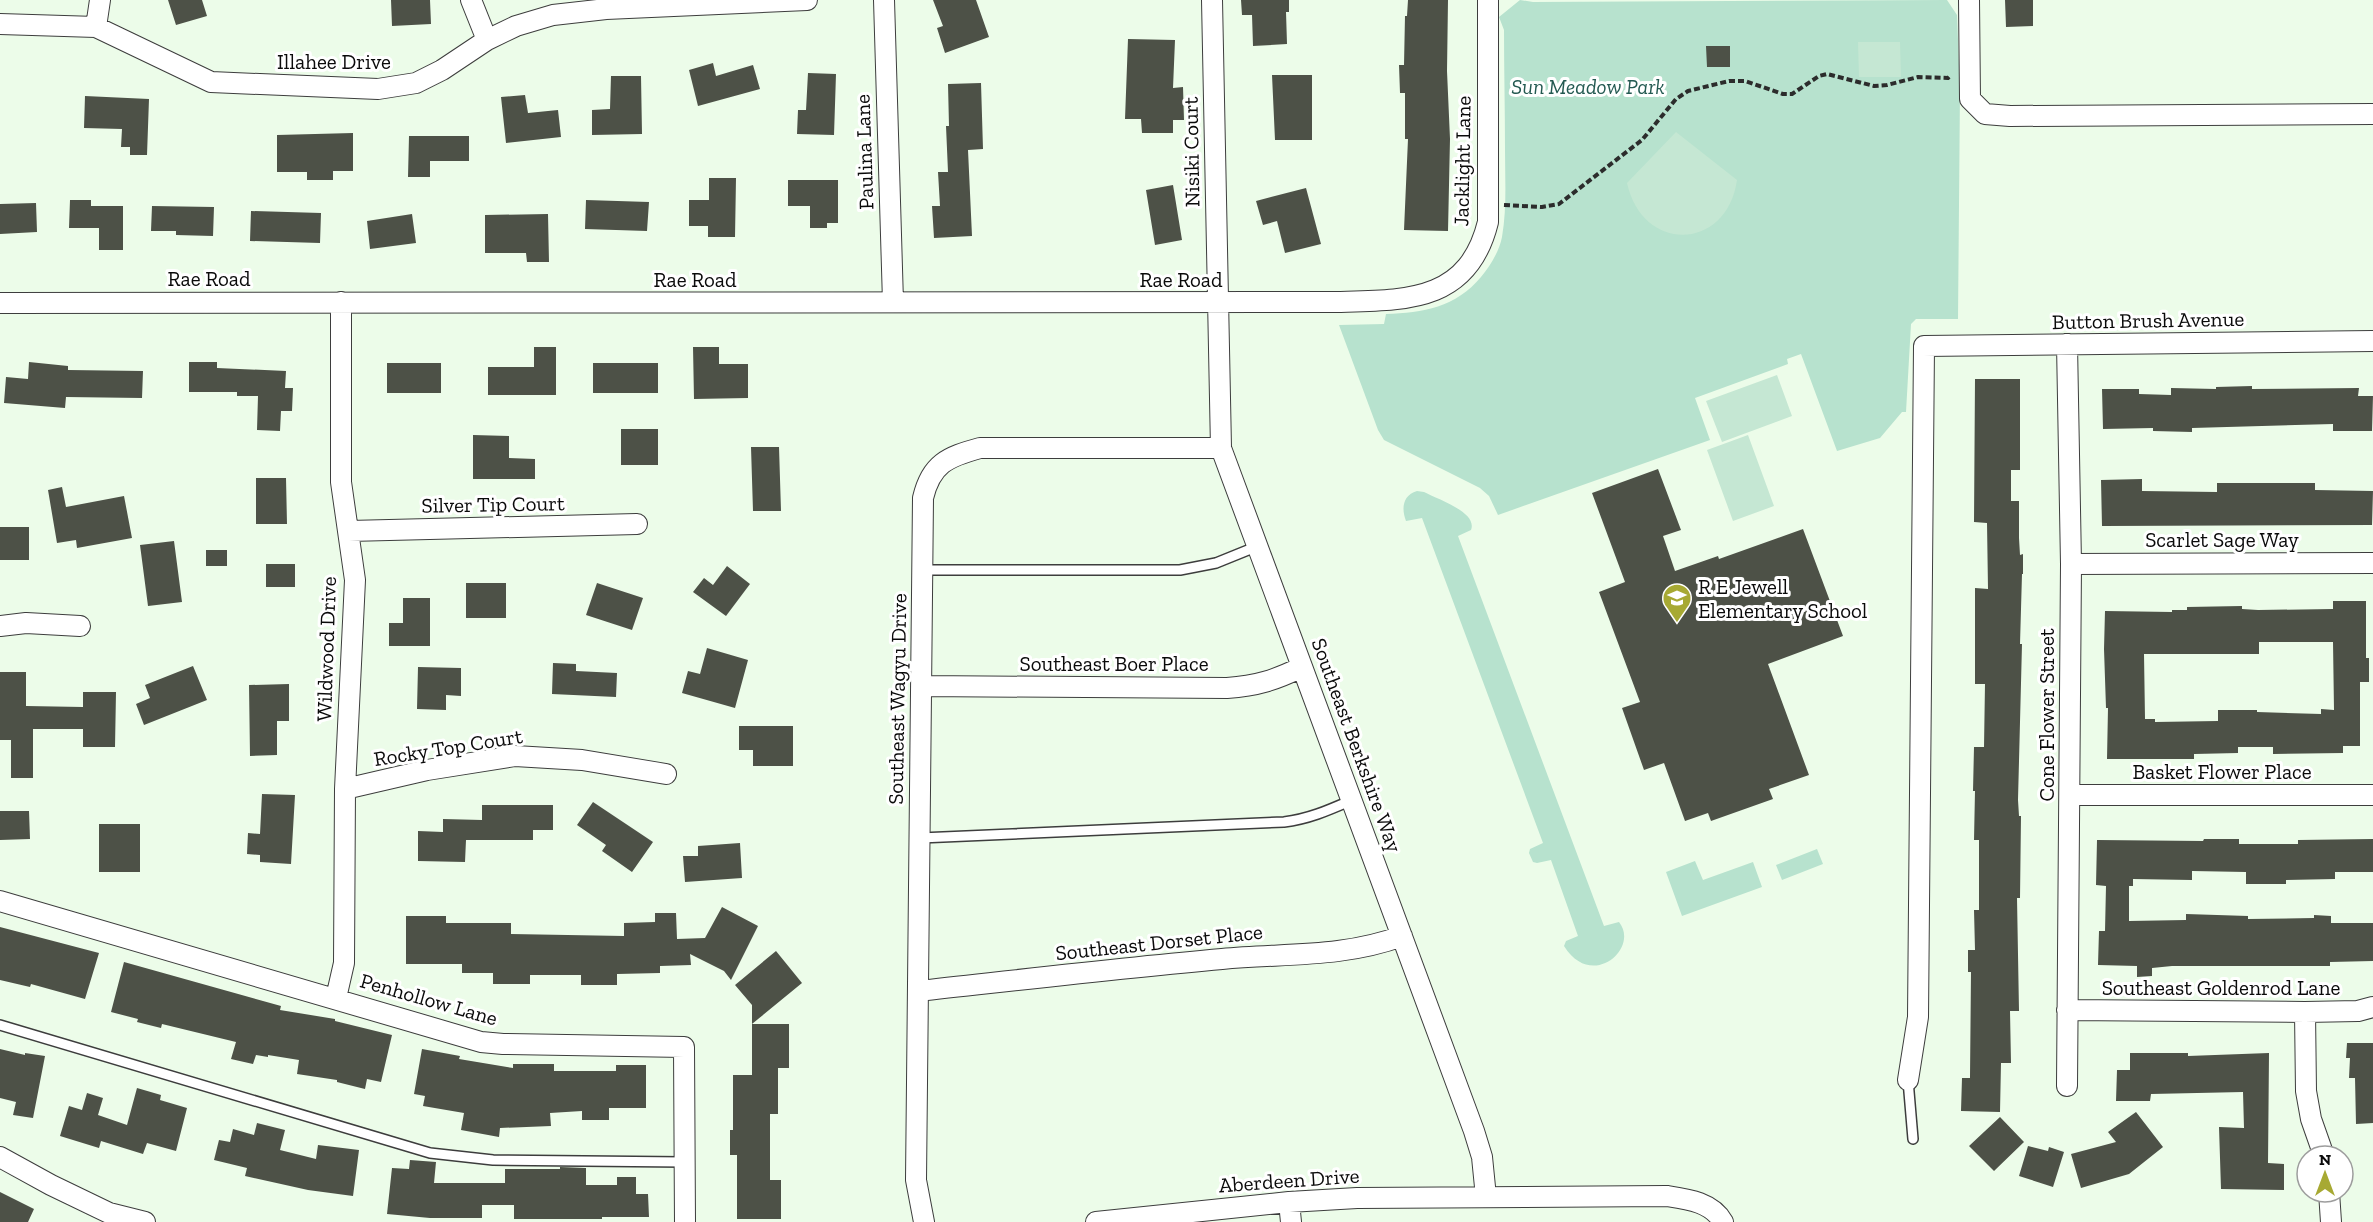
<svg xmlns="http://www.w3.org/2000/svg" width="2373" height="1222" font-family="'Zilla Slab',serif">
<style>
.green{fill:#b7e2ce}
.pitch{fill:#c5e7d3}
.building{fill:#4d5147;fill-rule:evenodd}
.lines{fill:none;stroke-linecap:round;stroke-linejoin:round}
.lane-casing{stroke:#3d3d3d;stroke-width:12}
.street-casing{stroke:#3d3d3d;stroke-width:22}
.path{stroke:#2c2c2c;stroke-width:4;stroke-dasharray:6 3;stroke-linecap:butt}
.lane{stroke:#fff;stroke-width:9}
.street{stroke:#fff;stroke-width:20}
.labels{text-anchor:middle;dominant-baseline:central;stroke-width:6;stroke-linejoin:round;paint-order:stroke}
.street-label{font-size:21px;fill:#0a0a0a;stroke:#fff}
.park-label{font-size:21px;font-style:italic;fill:#235951;stroke:#fff}
.poi-label{font-size:21px;fill:#0a0a0a;stroke:#fff;text-anchor:start}
</style>
<rect width="100%" height="100%" fill="#ecfce9"/>
<path class="green" d="M1520,0L1533,2L1947,0L1957,15L1960,89L1958,319H1916L1911,324L1906,412H1902L1880,438L1837,451L1801,354L1787,359L1788,364L1695,398L1710,440L1498,515L1489,496L1480,488L1384,440L1378,430L1339,325L1384,324L1386,314C1423,313 1456,307 1481,277C1490,266 1499,252 1502,237C1507,208 1505,179 1505,150C1505,110 1504,70 1504,30L1499,17Z
M1417,491L1424,492C1437,499 1478,512 1471,530L1458,536L1604,926L1619,922C1640,948 1592,991 1564,946L1566,941L1578,936L1551,860L1537,863L1533,862L1529,853L1530,849L1543,843L1422,518L1406,521C1401,508 1403,495 1417,491Z
M1817,849L1823,864L1782,880L1776,865Z
M1695,861L1703,880L1753,862L1762,887L1682,916L1666,872Z"/>
<path class="pitch" d="M1858,42H1900L1901,77H1859Z
M1676,132L1737,180C1727,251 1643,254 1627,183Z
M1777,375L1792,416L1722,442L1706,401Z
M1748,435L1774,506L1733,521L1707,450Z"/>
<path class="building" d="M168,0H202L207,16L176,25Z
M391,0H430L431,24L392,26Z
M933,0H976L989,37L945,53L937,28L943,26Z
M1241,0H1289V12H1286L1287,44L1253,46L1252,15H1242Z
M1408,0H1448L1447,71L1450,139L1448,231L1404,230L1408,139H1405V93H1400L1399,65H1404L1405,16H1407Z
M2005,0H2033V26L2006,27Z
M1128,39L1175,40L1173,88L1183,87L1184,120H1173V133H1142L1141,119H1125Z
M1706,46H1730V67H1707Z
M713,63L716,76L753,65L760,89L698,106L689,70Z
M808,73L836,74L834,135L797,134L798,110H806Z
M1272,75H1312V140H1275Z
M611,76H641L642,134L592,135V110L610,109Z
M981,83L983,149L968,150L972,236L934,238L932,206H940L938,172H948L946,126H949L948,84Z
M525,95L528,113L558,110L561,137L506,143L501,97Z
M85,96L149,99L147,155H130V147H121L122,129L84,128Z
M353,133V171H333V180H307V172H277V135Z
M409,136H469V161H430V177H408Z
M709,178H736L735,237H708V226H689V200H709Z
M788,180H838V223H827V228H810V206H788Z
M1173,185L1182,240L1155,245L1146,190Z
M1306,188L1321,244L1285,253L1277,221L1263,225L1256,201Z
M70,200H91V206H123V250H99V228H69Z
M586,200L649,202L647,231L585,229Z
M36,203L37,232L0,234V204Z
M152,206L214,207L213,236L176,235V231H151Z
M251,211L321,213L320,243L250,241Z
M412,214L416,243L370,249L367,221Z
M548,214L549,262H527L526,253H485V215Z
M534,347H556V395H488V367H534Z
M693,347H719V364H748V398L694,399Z
M29,362L68,366V370L143,371L142,398L66,397L65,408L4,403L6,377L28,379Z
M189,362H217V368L286,371L285,388H293L292,411H281L280,431L257,430L258,396H237V392H189Z
M387,363H441V393H387Z
M593,363H658V393H593Z
M1975,379H2020V470H2011V501H2019V538L2020,555L2023,554V574H2022L2020,644H2022L2018,800L2019,816H2021L2020,898H2017L2019,1011H2010L2011,1063H2001L2000,1112L1961,1111L1962,1078H1970L1971,972H1968V950H1975L1974,910H1979V840H1974L1975,791H1973L1974,747H1984L1985,684H1975V588L1988,589L1987,523L1974,522Z
M2252,386V389L2359,388L2358,396H2373L2372,431H2333V424L2192,428V432L2153,431V428L2103,429L2102,389H2139V394L2171,395V388L2216,389V387Z
M621,429H658V465H621Z
M473,435L509,436V458L535,459V479H473Z
M751,447H779L781,511H753Z
M1658,469L1681,530L1663,536L1675,571L1718,556L1719,559L1803,529L1843,636L1768,664L1809,775L1769,789L1773,799L1711,821L1708,813L1685,821L1664,763L1644,770L1622,708L1640,702L1599,592L1625,582L1592,493Z
M256,478H286L287,524H256Z
M2142,479V491L2217,492V483H2315V490L2373,491L2372,525L2102,526L2101,480Z
M62,487L66,507L124,496L132,538L77,548L76,540L57,543L48,490Z
M0,527H29V560H0Z
M174,541L182,602L148,606L140,545Z
M206,550H227V566H206Z
M266,564H295V587H266Z
M727,566L750,584L726,616L693,592L704,578L713,585Z
M466,583H506V618H466Z
M597,583L643,598L632,630L586,615Z
M403,598H430V646H389V623H403Z
M2333,601H2366V658H2369V682H2360V746H2343V753L2273,754V747H2238V753L2194,754V759H2107L2108,708H2106L2104,649L2105,611L2172,612V610H2187V607L2242,606V609L2258,610L2333,609ZM2259,642H2333L2334,710L2321,709V714L2257,712V710H2218V721L2155,722V719H2145L2144,654H2259Z
M707,648L748,660L735,708L682,693L688,671L700,674Z
M553,663L576,664V671L617,673L616,697L552,694Z
M193,666L207,700L144,725L136,704L150,698L145,685Z
M418,667L461,668V696L446,695V710L417,709Z
M0,672H26V706L83,707V692H116L115,747H83V729H33V778H11V740H0Z
M289,684V721H277V755L250,756L249,685Z
M739,726H793V766H753V750H739Z
M262,794L295,795L291,864L260,862V855L247,854L248,833L260,834Z
M593,802L653,842L632,872L602,851L606,845L577,825Z
M482,805H553V830H533V840H466L465,862L418,861V831L443,832V819L482,820Z
M0,811H29L30,839L0,840Z
M99,824H140V872H99Z
M2204,839H2239V844H2298V840L2373,839V872H2335V879L2286,880V884H2246V872L2192,871V880L2133,879V886H2129V921L2186,920V914L2248,916V919L2314,918V915L2331,916V923H2373V961L2330,962V966H2172L2152,968V976L2137,977V966L2098,965L2099,931H2105L2106,886L2096,885L2097,840L2203,841Z
M740,843L742,878L685,882L683,856H698V846Z
M722,907L758,926L731,980L724,971L690,954L691,965L660,966V973L617,974V985H581V975H530V984H493V973H462V964H406V916H446V923H511V934L624,936V923L655,922V913H676L677,939L705,938Z
M0,927L99,953L85,999L31,984L30,987L0,980Z
M776,951L802,983L752,1024V1005L735,985Z
M124,962L281,1006L280,1010L335,1019V1021L392,1035L381,1082L367,1079L365,1089L337,1082V1080L297,1074L299,1060L268,1055V1057L256,1055L253,1064L231,1059L236,1042L162,1024L161,1028L137,1022L138,1019L111,1012Z
M752,1024H789V1068H778V1114H770V1180H781V1219H737V1155H730V1130H733V1075H752Z
M2347,1043H2373V1123L2356,1124L2355,1078H2349L2350,1058H2346Z
M0,1049L25,1055V1053L45,1056L33,1118L13,1115L16,1102L0,1098Z
M422,1049L460,1056L459,1059L513,1068V1064H554V1071H616V1065H646V1108H609V1120H582V1111L550,1113L551,1126L500,1128L499,1137L461,1130L464,1113L423,1106L425,1096L414,1094Z
M2130,1053H2188V1056L2269,1053L2268,1163L2284,1164V1190L2221,1189L2219,1127L2244,1128L2243,1092L2151,1094L2150,1101H2116L2117,1070H2130Z
M137,1088L161,1095L160,1100L187,1108L176,1151L147,1143L143,1154L101,1141L99,1148L60,1136L69,1106L82,1110L87,1093L103,1098L98,1115L127,1125Z
M2136,1112L2163,1147L2129,1174L2081,1188L2071,1154L2116,1142L2108,1132Z
M2000,1117L2024,1142L1994,1171L1969,1146Z
M257,1123L285,1130L280,1150L316,1159L318,1145L359,1150L353,1196L308,1190L245,1176L247,1168L214,1160L219,1140L230,1142L233,1129L254,1135Z
M2028,1146L2048,1151L2049,1147L2064,1152L2053,1187L2019,1176Z
M410,1160L436,1162L434,1183H505V1169H560V1167L586,1168V1185H617V1177H636V1194H648L649,1217H602V1219H514V1205H482V1218H430L387,1214L392,1168L409,1169Z
M0,1192L34,1209L28,1222H0Z"/>
<g class="lines">
<g class="lane-casing">
<path id="lane" d="M922,570H1180L1216,563L1258,546
M920,838L1284,822C1309,819 1329,810 1352,800
M0,1025L430,1153L493,1160L684,1162
M1908,1080L1913,1139"/>
</g>
<g class="street-casing">
<path id="street" d="M471,0L487,40
M884,0L893,302
M1212,0L1221,448L1474,1131L1482,1157L1486,1197
M1969,0L1970,99L1985,114L2010,116L2373,114
M0,24L96,27L211,82L378,89L416,83L442,70L487,40L516,26L553,15L606,9L807,0
M96,27L100,0
M0,303L1336,302C1406,300 1468,303 1488,222V0
M349,531L637,524
M2071,564L2373,563
M0,626L26,623L80,626
M921,686L1227,688C1257,686 1275,680 1302,667
M345,789L427,770L515,756L582,760L666,774
M2070,795H2373
M0,901L481,1042L503,1044L684,1047L685,1222
M918,991C1019,980 1121,968 1222,959C1284,953 1342,958 1402,936
M336,998L344,963L345,789L355,580L341,482V302
M2067,1010L2305,1012L2358,1011L2373,1007
M2305,1012L2306,1091L2311,1119L2324,1156
M1908,1080L1918,1017L1924,346L2373,341
M2067,1086L2071,564L2067,344
M0,1157L51,1185L109,1213L145,1222
M2329,1192L2331,1222
M1289,1202L1291,1222
M924,1222L916,1180L923,498C931,464 947,457 980,448H1221
M1096,1222L1289,1202L1357,1198L1667,1196C1687,1199 1712,1202 1723,1222"/>
</g>
<path class="path" d="M1504,205L1542,207L1559,204L1642,140L1676,99L1688,91L1729,81H1745L1783,94H1792L1819,76L1827,74L1874,86L1887,85L1918,77L1948,78L1950,76"/>
<use href="#lane" class="lane"/>
<use href="#street" class="street"/>
</g>
<defs>
<g id="school-pin" transform="scale(1.5)"><path d="M0 17L-7.5 6A9.5 9.5 0 1 1 7.5 6Z" fill="#a7a933" stroke="#fff"/><path d="M0-5L7-2L0 1L-7-2ZM-4 1L0 2.5L4 1V4Q0 6-4 4Z" fill="#fff"/></g>
</defs>
<g fill-rule="evenodd">
<use href="#school-pin" x="1677" y="598"/>
</g>
<g class="labels">
<g class="street-label">
<text x="334" y="61">Illahee Drive</text>
<text transform="translate(864 152) rotate(-92)">Paulina Lane</text>
<text transform="translate(1191 152) rotate(-91)">Nisiki Court</text>
<text transform="translate(1462 161) rotate(-89)">Jacklight Lane</text>
<text x="209" y="278">Rae Road</text>
<text x="695" y="279">Rae Road</text>
<text x="1181" y="279">Rae Road</text>
<text transform="translate(2148 320) rotate(-1)">Button Brush Avenue</text>
<text transform="translate(493 504) rotate(-1)">Silver Tip Court</text>
<text x="2222" y="539">Scarlet Sage Way</text>
<text transform="translate(326 649) rotate(-88)">Wildwood Drive</text>
<text x="1114" y="663">Southeast Boer Place</text>
<text transform="translate(897 699) rotate(-89)">Southeast Wagyu Drive</text>
<text transform="translate(2046 715) rotate(-90)">Cone Flower Street</text>
<text transform="translate(1357 745) rotate(70)">Southeast Berkshire Way</text>
<text transform="translate(448 747) rotate(-9)">Rocky Top Court</text>
<text x="2222" y="771">Basket Flower Place</text>
<text transform="translate(1159 942) rotate(-6)">Southeast Dorset Place</text>
<text x="2221" y="987">Southeast Goldenrod Lane</text>
<text transform="translate(429 999) rotate(16)">Penhollow Lane</text>
<text transform="translate(1289 1180) rotate(-4)">Aberdeen Drive</text>
</g>
<g class="park-label">
<text x="1588" y="86">Sun Meadow Park</text>
</g>
<g class="poi-label">
<text x="1698" y="586">R E Jewell<tspan x="1698" dy="24">Elementary School</tspan></text>
</g>
</g>
<g transform="translate(2325 1174)"><circle r="28" fill="#ffffff" stroke="#9d9d9d" stroke-width="1.5"/>
<path d="M0-4.5L10 22L0 15L-10 22Z" fill="#a7a933"/>
<text y="-9" font-size="16" font-weight="bold" text-anchor="middle" fill="#0a0a0a">N</text>
</g>
</svg>
